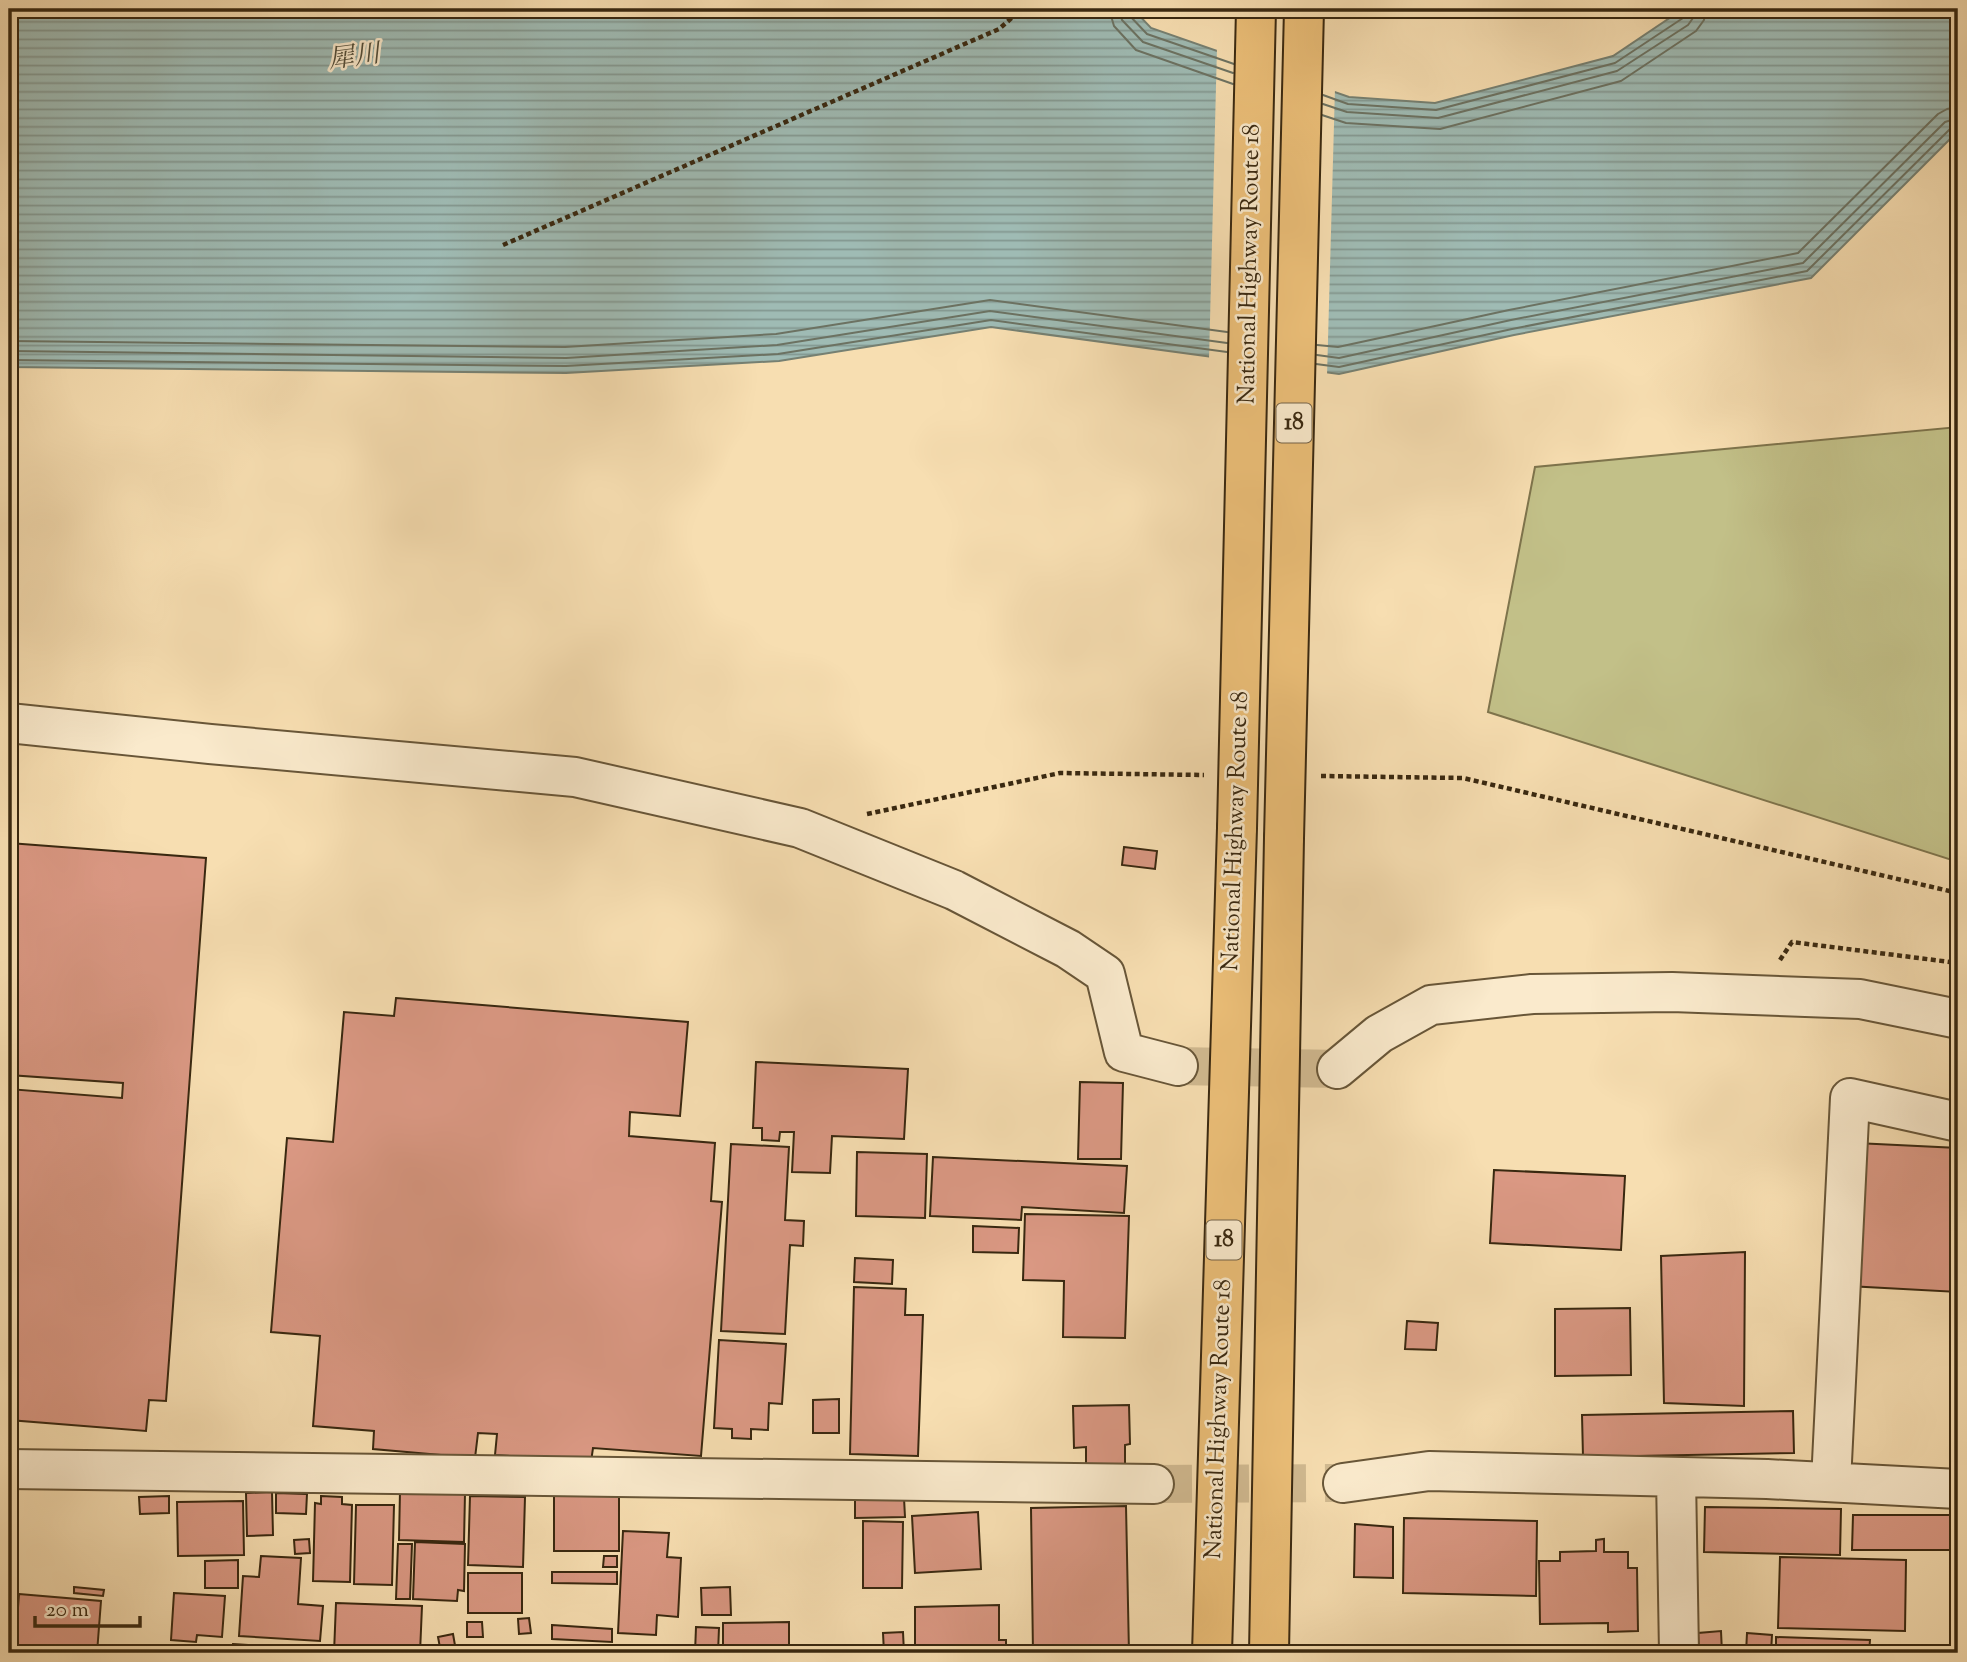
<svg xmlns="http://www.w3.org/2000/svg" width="1967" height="1662" font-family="'Sorts Mill Goudy','Noto Serif JP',serif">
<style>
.grass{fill:#c2c088;stroke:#7e744c;stroke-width:2}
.water{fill:url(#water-rules);stroke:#768072;stroke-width:2}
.pier{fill:#f7deb1}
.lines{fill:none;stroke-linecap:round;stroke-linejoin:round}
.shore{stroke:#6c7262;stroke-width:2}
.building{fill:#da9883;stroke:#392810;stroke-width:2}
.minor-tunnel{stroke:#d1ba91;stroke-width:38;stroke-dasharray:38 19;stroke-linecap:butt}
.minor-casing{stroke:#685638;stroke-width:42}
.highway-casing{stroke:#392810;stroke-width:42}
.path{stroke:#392810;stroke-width:4.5;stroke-dasharray:5 3.5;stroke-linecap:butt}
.minor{stroke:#faeacc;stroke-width:38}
.highway{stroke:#ecbf78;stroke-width:38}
.highway-bridge-casing{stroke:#392810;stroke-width:42;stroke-linecap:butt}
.highway-bridge{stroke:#ecbf78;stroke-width:38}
.labels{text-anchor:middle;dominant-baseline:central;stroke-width:5;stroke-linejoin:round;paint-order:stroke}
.shield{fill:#faeacc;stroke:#736248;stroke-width:2}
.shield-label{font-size:23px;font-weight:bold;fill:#392810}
.street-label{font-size:24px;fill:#392810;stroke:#faeacc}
.water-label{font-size:26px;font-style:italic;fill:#524d39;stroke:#faeacc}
</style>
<defs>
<pattern id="water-rules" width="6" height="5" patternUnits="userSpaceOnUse" patternTransform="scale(1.75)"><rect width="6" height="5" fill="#9fbbb4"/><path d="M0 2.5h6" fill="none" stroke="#839891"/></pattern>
</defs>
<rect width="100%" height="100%" fill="#f7deb1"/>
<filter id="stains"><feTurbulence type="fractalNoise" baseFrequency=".00286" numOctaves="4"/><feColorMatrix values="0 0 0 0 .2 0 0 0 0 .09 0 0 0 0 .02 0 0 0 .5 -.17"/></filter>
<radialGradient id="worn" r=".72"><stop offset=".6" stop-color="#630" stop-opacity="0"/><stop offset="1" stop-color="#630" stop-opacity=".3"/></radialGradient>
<path class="grass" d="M1958,427V862L1488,712L1535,467Z"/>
<path class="water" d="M9,9H1133L1151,28L1349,97L1435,103L1613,56L1683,9H1958V131L1811,278L1514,335L1339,374L991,327L779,361L566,373L9,367Z"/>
<path class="pier" d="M1217,47L1335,88L1327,376L1209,360Z"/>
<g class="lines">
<path class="shore" d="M1109,9L1114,26L1136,50L1233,84
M1119,9L1122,20L1143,42L1233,73
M1128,9L1129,15L1147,34L1234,64
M1323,95L1348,104L1436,110L1615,63L1683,18L1686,9
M1323,104L1347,112L1438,118L1617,71L1688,25L1693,18L1695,9
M1322,115L1346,123L1440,129L1621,81L1696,31L1704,20L1705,9
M9,341L565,347L776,334L990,300L1227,332
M1317,345L1338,347L1509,310L1798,253L1938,114L1947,109L1958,107
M9,351L566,358L777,345L990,311L1227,343
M1317,355L1339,358L1511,320L1803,263L1945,122L1958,118
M9,360L566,366L778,354L991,320L1227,352
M1316,364L1339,367L1512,329L1807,271L1950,129L1958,127"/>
</g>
<path class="building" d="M9,843L206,858L166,1401L149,1400L146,1431L9,1420V1089L122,1098L123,1083L9,1075Z
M1124,847L1157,851L1155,869L1122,865Z
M396,998L688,1022L680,1116L630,1112L629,1136L715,1143L711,1201L722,1202L701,1456L593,1448L591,1462L495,1455L497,1434L478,1433L475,1458L373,1449L374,1431L313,1426L320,1336L271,1332L287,1138L333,1142L344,1012L394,1016Z
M756,1062L908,1069L904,1139L832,1136L830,1173L792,1172L794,1132H780L779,1141L762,1140V1128H753Z
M1080,1082L1123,1083L1121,1159H1078Z
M1856,1143L1958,1148V1292L1848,1286Z
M731,1144L789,1147L785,1220L804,1221L803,1246L790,1245L785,1334L721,1331Z
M857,1152L927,1154L925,1218L856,1216Z
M933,1157L1127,1166L1124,1213L1022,1207L1021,1220L930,1216Z
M1494,1170L1625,1176L1621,1250L1490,1243Z
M1025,1214L1129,1216L1125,1338L1063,1337L1064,1281L1023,1280Z
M973,1226L1019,1228L1018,1253L973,1252Z
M1745,1252L1744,1406L1664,1403L1661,1256Z
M855,1258L893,1260L892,1284L854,1282Z
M854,1287L906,1289L905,1315H923L918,1456L850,1454Z
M1630,1308L1631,1375L1555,1376V1309Z
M1407,1321L1438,1323L1436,1350L1405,1349Z
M719,1340L786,1344L782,1404L769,1403L768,1430L751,1429V1439L732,1438V1429L714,1428Z
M839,1399V1433H813V1400Z
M1129,1405L1130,1444L1125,1445V1467L1086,1468V1447L1074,1448L1073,1406Z
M1793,1411L1794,1453L1583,1457L1582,1415Z
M400,1491L465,1493L464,1542L399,1540Z
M272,1492L273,1535L247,1536L246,1493Z
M276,1493L307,1494L306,1514L276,1513Z
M554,1494L619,1495V1551H554Z
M169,1496V1513L140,1514L139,1497Z
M321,1496L342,1497V1504L352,1505L350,1582L313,1581L315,1503L321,1504Z
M470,1496L525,1497L523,1567L468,1565Z
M904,1498L905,1517L855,1518V1500Z
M243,1501L244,1555L178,1556L177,1502Z
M356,1505H394L392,1585L354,1584Z
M1126,1506L1129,1653H1033L1031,1508Z
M1705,1507L1841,1509L1840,1555L1704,1552Z
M978,1512L981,1569L915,1573L912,1516Z
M1853,1515H1951V1550H1852Z
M1404,1518L1537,1521L1536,1596L1403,1593Z
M863,1521L903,1522L902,1588H863Z
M1355,1524L1393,1527V1578L1354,1577Z
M623,1531L669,1533L667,1557L681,1558L678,1617L657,1615L656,1635L618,1633Z
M309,1539L310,1553L295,1554L294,1540Z
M1604,1539V1552H1628V1568H1637L1638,1631L1608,1632V1623L1540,1624L1539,1561H1560V1552L1596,1551V1540Z
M415,1542L465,1544L464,1591L458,1590L457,1601L413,1599Z
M398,1544H412L410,1599H396Z
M261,1556L301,1558L298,1604L323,1606L320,1641L239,1636L243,1576L259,1577Z
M604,1556H617V1567H603Z
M1780,1557L1906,1560L1905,1631L1778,1628Z
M238,1560V1588H205V1561Z
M552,1572H617V1584L552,1583Z
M468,1573H522V1613H468Z
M74,1587L104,1590L103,1596L74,1593Z
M730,1587L731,1615H702L701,1588Z
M174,1593L225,1596L222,1637L197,1635L196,1642L171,1640Z
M19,1594L101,1601L97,1653L15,1647Z
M336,1603L422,1606L420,1653H334Z
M999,1605V1640H1006V1653H915V1607Z
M529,1618L531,1633L519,1634L518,1619Z
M467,1622H482L483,1637H467Z
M789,1622V1653H723V1623Z
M552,1625L612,1629V1642L552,1639Z
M696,1627L719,1628L718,1653H695Z
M1721,1631L1722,1653H1699L1698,1633Z
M903,1632L904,1653H884L883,1633Z
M1747,1633L1772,1635L1771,1653H1746Z
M453,1634L456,1651L441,1653L438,1637Z
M1776,1637L1870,1640L1869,1653H1776Z
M233,1644L277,1647V1653H232Z
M1958,1646V1653H1880V1647Z
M551,1647H609V1653H551Z
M468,1648H527V1653H468Z"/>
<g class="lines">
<path class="minor-tunnel" d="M1178,1066L1337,1069
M1154,1484L1343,1483"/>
<g class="minor-casing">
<path id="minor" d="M9,723L210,744L575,777L800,828L954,890L1068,949L1105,974L1124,1052L1178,1066
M1337,1069L1379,1034L1431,1005L1532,994L1672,992L1860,999L1958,1019
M9,1469L1154,1484
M1676,1477L1679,1653
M1831,1482L1850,1098L1958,1122
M1343,1483L1429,1471L1767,1479L1958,1489"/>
</g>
<g class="highway-casing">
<path id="highway" d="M1212,1653L1237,828
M1269,1653L1284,838"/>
</g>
<path class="path" d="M503,245L999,29L1022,9
M1321,776L1463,778L1958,893
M867,814L1060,773L1204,775
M1780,960L1792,942L1958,963"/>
<use href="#minor" class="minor"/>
<use href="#highway" class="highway"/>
<g class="highway-bridge-casing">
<path id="highway-bridge" d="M1237,828L1256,9
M1284,838L1304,9"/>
</g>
<use href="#highway-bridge" class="highway-bridge"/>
</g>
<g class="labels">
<g class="shield">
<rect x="1276.5" y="403.5" width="35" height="39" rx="5"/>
<rect x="1206.5" y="1220.5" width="35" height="39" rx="5"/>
</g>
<g class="shield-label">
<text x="1294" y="423">18</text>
<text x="1224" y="1240">18</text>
</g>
<g class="street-label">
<text transform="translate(1250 264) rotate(-89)">National Highway Route 18</text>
<text transform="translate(1236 831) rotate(-88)">National Highway Route 18</text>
<text transform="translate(1219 1419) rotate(-88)">National Highway Route 18</text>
</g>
<g class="water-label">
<text transform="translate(354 58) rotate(-8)">犀川</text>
</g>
</g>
<rect width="1967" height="1662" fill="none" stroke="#f7deb1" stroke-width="35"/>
<rect x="10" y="10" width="1946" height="1641" fill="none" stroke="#392810" stroke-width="3.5"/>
<rect x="18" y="18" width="1932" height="1627" fill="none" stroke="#392810" stroke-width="2"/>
<path d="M35 1616v10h105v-10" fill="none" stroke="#392810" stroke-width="3.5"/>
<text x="46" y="1616" font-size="21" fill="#392810" stroke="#faeacc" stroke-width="5" paint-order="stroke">20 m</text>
<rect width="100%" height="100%" filter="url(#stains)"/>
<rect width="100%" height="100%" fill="url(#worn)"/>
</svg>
